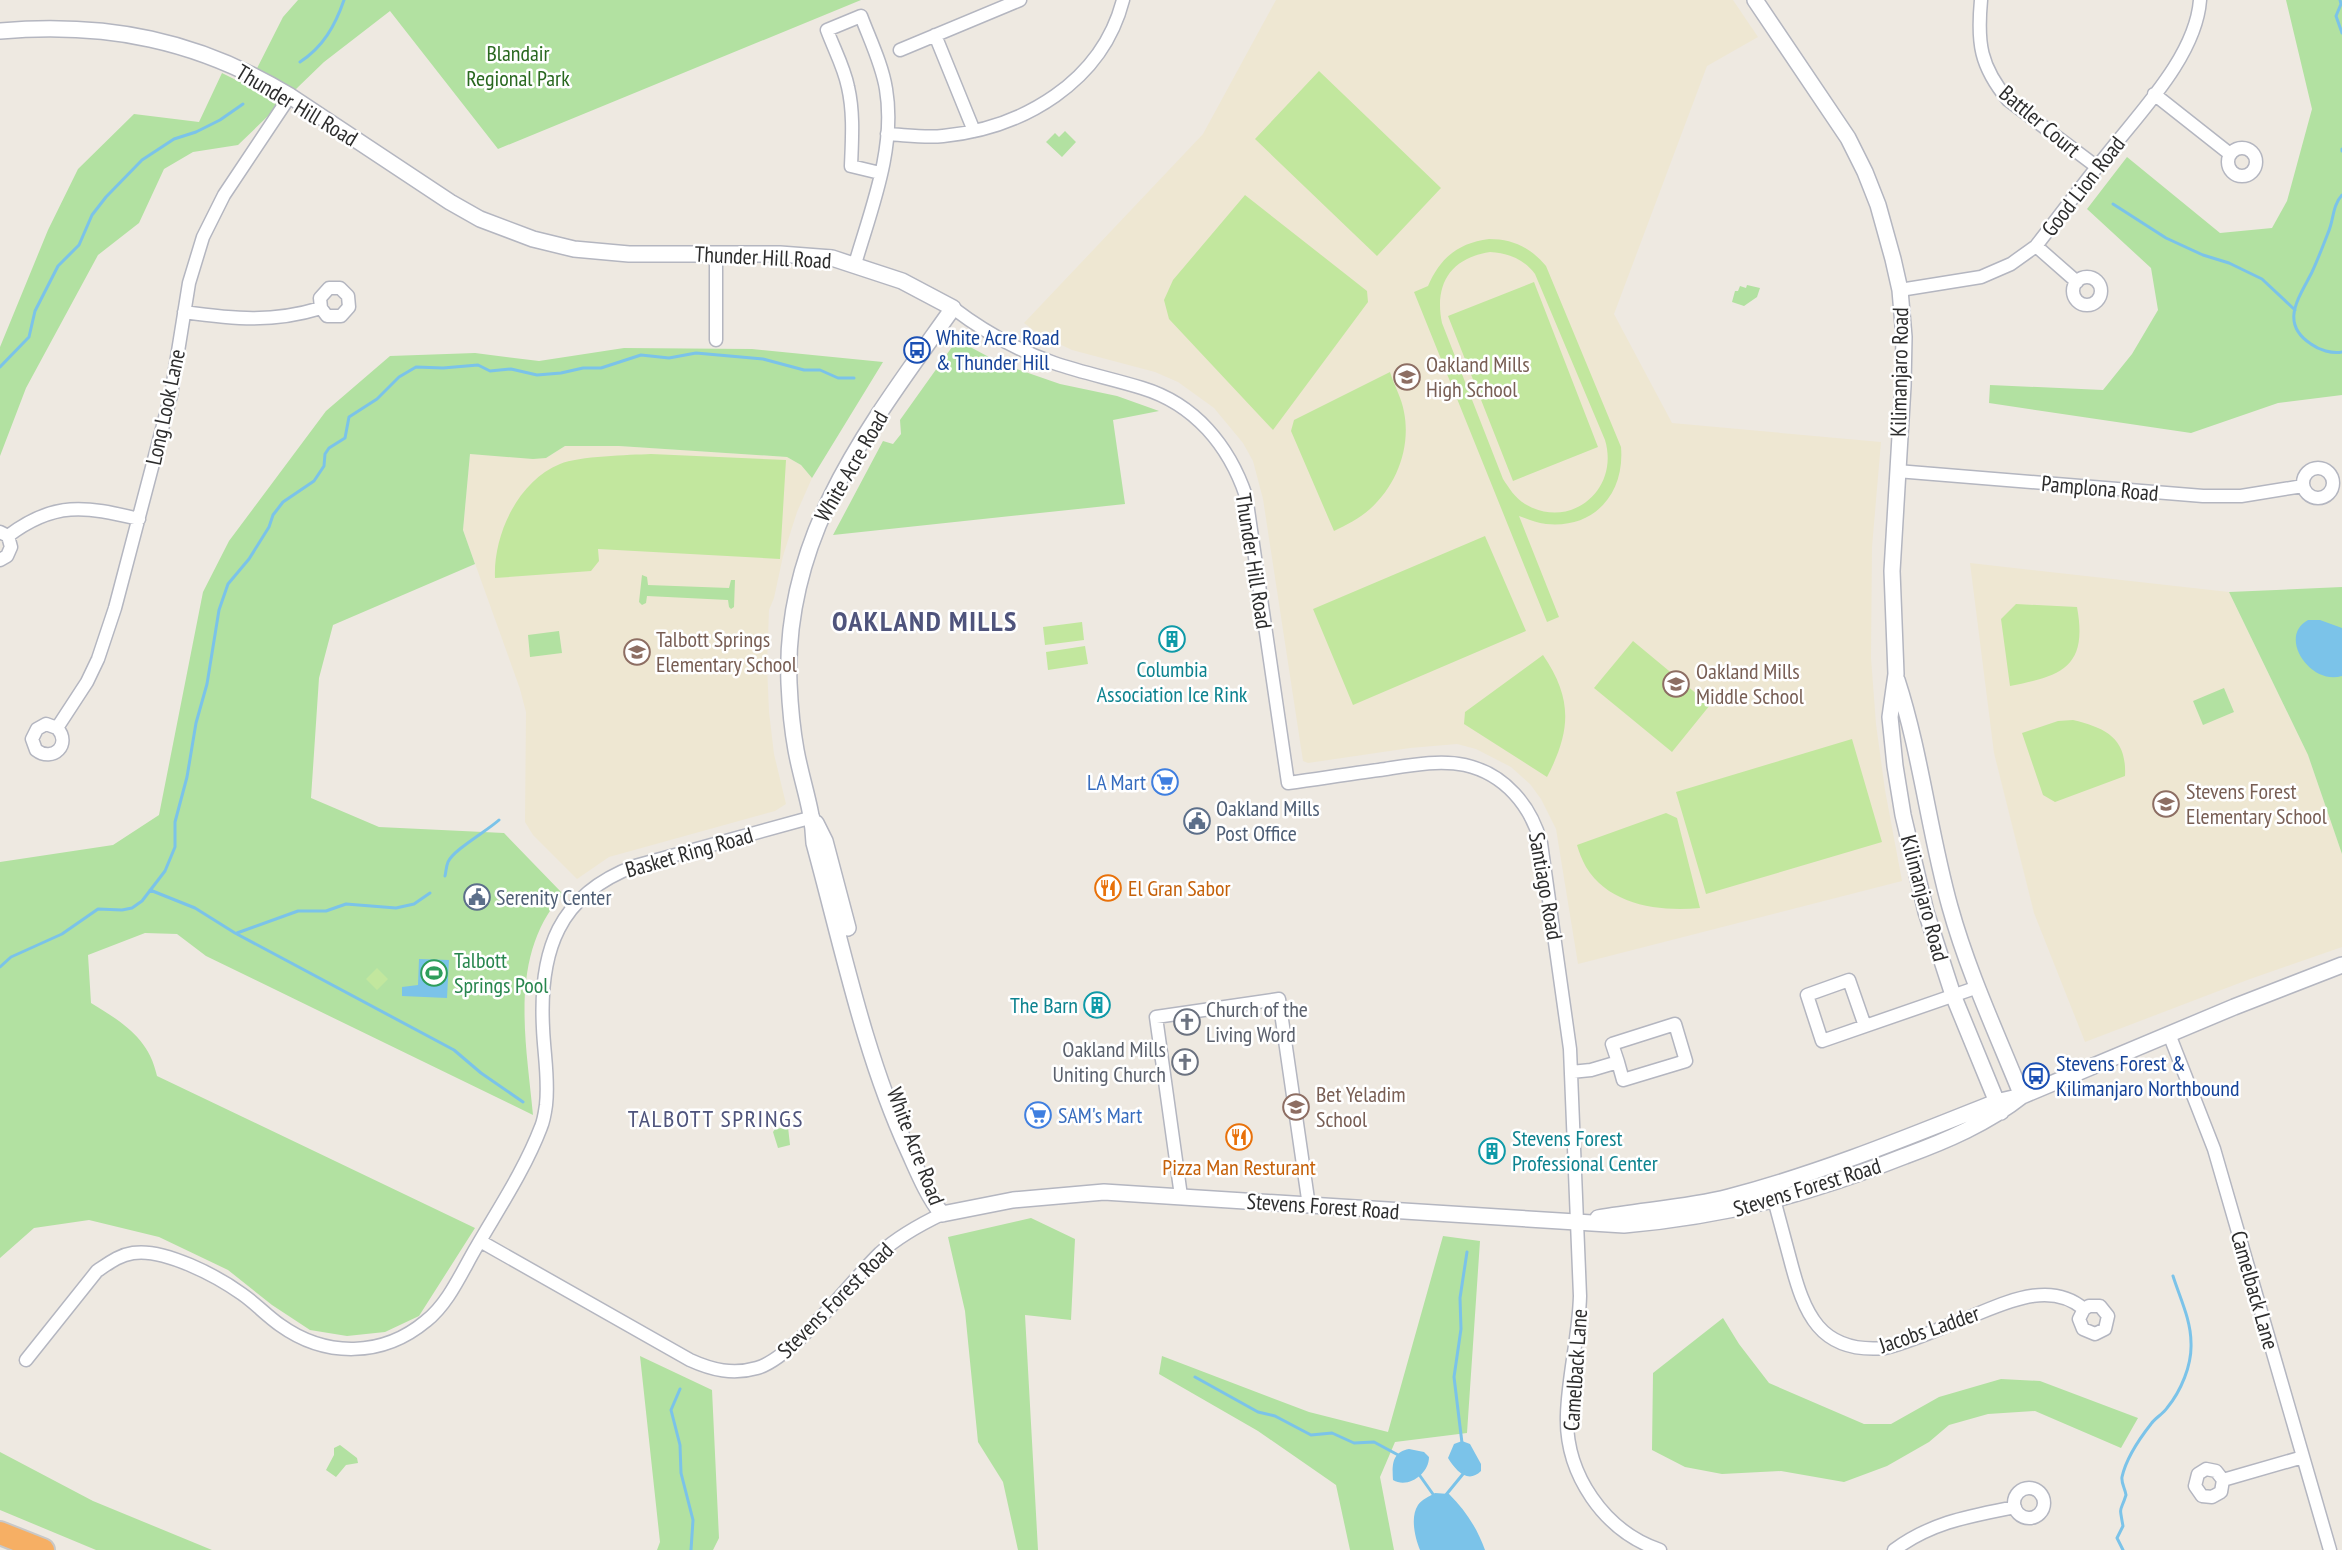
<svg xmlns="http://www.w3.org/2000/svg" width="2342" height="1550" font-family="'PT Sans Narrow',sans-serif">
<style>
.education{fill:#eee7d2}
.green{fill:#b2e1a1}
.pitch{fill:#c2e79e;fill-rule:evenodd}
.water{fill:#7bc3e9}
.lines{fill:none;stroke-linecap:round;stroke-linejoin:round}
.stream{stroke:#7bc3e9;stroke-width:3}
.minor-casing{stroke:#b4b6c0;stroke-width:15}
.tertiary-casing{stroke:#b4b6c0;stroke-width:18}
.motorway-casing{stroke:#c8c8c8;stroke-width:26}
.minor{stroke:#fff;stroke-width:12}
.tertiary{stroke:#fff;stroke-width:15}
.motorway{stroke:#f6af64;stroke-width:22}
.labels{text-anchor:middle;dominant-baseline:central;stroke-width:5;stroke-linejoin:round;paint-order:stroke}
.park-label{font-size:22px;fill:#29681f;stroke:#fff}
.street-label{font-size:22px;fill:#2d2d2d;stroke:#fff}
.transit-label{font-size:22px;fill:#164399;stroke:#fff;text-anchor:start}
.education-label{font-size:22px;fill:#785e54;stroke:#fff;text-anchor:start}
.culture-label{font-size:22px;fill:#0d838f;stroke:#fff}
.shop-label{font-size:22px;fill:#366cbe;stroke:#fff;text-anchor:end}
.service-label{font-size:22px;fill:#4e5e75;stroke:#fff;text-anchor:start}
.food-label{font-size:22px;fill:#c56008;stroke:#fff;text-anchor:start}
.leisure-label{font-size:22px;fill:#27864d;stroke:#fff;text-anchor:start}
.worship-label{font-size:22px;fill:#5b616d;stroke:#fff;text-anchor:start}
.neighbourhood-label{font-size:24px;letter-spacing:1.5px;fill:#4f547c;stroke:#fff}
.district-label{font-size:28px;font-weight:bold;letter-spacing:1.5px;fill:#4f547c;stroke:#fff}
</style>
<rect width="100%" height="100%" fill="#eee9e1"/>
<path class="education" d="M1276,0H1733L1758,37L1707,66L1614,314L1672,423L1881,442L1872,547L1871,658L1876,724L1885,790L1902,881L1578,964L1556,829L1541,799L1530,784L1511,767L1476,749L1457,744L1410,748L1308,763L1303,761L1263,499L1253,461L1243,443L1214,408L1178,382L1155,372L1072,350L1040,335L1024,323L1203,134Z
M565,446H619L787,457L801,465L812,478L797,512L783,556L774,598L769,610L767,665L769,712L774,754L786,804L775,811L609,857L577,879L533,835L525,822L526,712L520,689L463,530L470,454L546,458Z
M1970,563L2229,592L2308,755L2342,854V947L2250,979L2085,1042L2034,913L1994,753Z"/>
<path class="green" d="M298,0H861L498,149L390,11L324,62L238,145L193,152L164,169L139,223L98,255L26,388L0,456V347L48,230L78,169L134,114L199,122L222,73L248,86L283,17Z
M2286,0H2342V395L2278,403L2191,433L1989,403L1990,385L2103,390L2132,354L2158,310L2151,268L2087,209L2127,157L2220,233L2272,228L2287,201L2312,109Z
M1065,131L1076,142L1062,157L1046,142L1055,133L1059,137Z
M1747,285L1760,288L1757,297L1744,306L1732,302L1735,291H1738L1740,286L1746,288Z
M957,340L1002,364L1060,384L1117,396L1159,411L1113,420L1125,504L833,535L883,441L893,444L901,434L900,420Z
M624,348L752,349L883,362L812,478L801,465L787,457L619,446H565L546,458L533,459L470,454L463,530L475,564L333,625L319,678L311,798L379,827L504,833L563,894C508,955 526,1040 533,1115L206,956L177,934L145,933L88,955L91,1003C122,1022 149,1038 157,1076L475,1228L419,1316L385,1332L347,1336L310,1330L272,1305L228,1270L159,1237L89,1220L34,1228L0,1258V862L113,845L159,815L203,592L229,541L326,411L390,356L475,353L539,361Z
M642,575L647,577L648,585L729,588L731,580H735L734,607L731,609L729,607L728,600L647,596L646,603L642,605L639,602Z
M2342,587V854L2308,755L2229,592Z
M559,631L562,653L530,657L528,635Z
M2224,688L2234,712L2203,725L2193,701Z
M788,1127L790,1145L778,1148L773,1132L775,1129Z
M1031,1218L1075,1239L1071,1320L1025,1315L1038,1550H1018L1003,1482L978,1442L965,1311L948,1237Z
M1443,1236L1480,1241L1467,1433L1395,1442L1380,1477L1394,1550H1350L1336,1485L1258,1431L1159,1374L1162,1356L1309,1412L1388,1432Z
M1723,1318L1739,1344L1769,1383L1864,1424H1891L1939,1397L2001,1379L2040,1381L2138,1418L2121,1448L2035,1411L1988,1414L1949,1425L1929,1442L1887,1466L1844,1482L1781,1471L1722,1474L1685,1467L1652,1450L1653,1373Z
M640,1356L712,1390L719,1538L713,1550H657L660,1542Z
M340,1445L357,1458L358,1463L346,1465L336,1477L326,1470L334,1455V1448Z
M0,1452L93,1501L212,1550H96L0,1510Z"/>
<path class="pitch" d="M1319,71L1441,188L1377,256L1255,139Z
M1245,195L1367,291L1368,302L1273,430L1169,319L1164,300L1173,280Z
M1489,239C1513,239 1531,248 1546,266L1621,447C1625,494 1594,529 1546,524C1536,523 1528,519 1519,516L1559,617L1547,622L1414,292L1428,286C1440,258 1458,243 1489,239ZM1490,252C1508,253 1524,259 1535,274L1605,440C1620,490 1570,531 1525,504C1515,498 1509,488 1503,479L1442,323C1434,285 1450,258 1490,252Z
M1534,282L1598,447L1513,481L1448,316Z
M1390,372C1394,385 1402,399 1404,412C1411,447 1397,485 1370,509C1359,519 1346,525 1334,531L1291,431L1294,420Z
M651,454L786,460L780,559L598,549L599,561L591,571L495,578C493,535 518,481 560,464C579,456 629,455 651,454Z
M1485,536L1526,631L1353,705L1313,609Z
M2016,604L2077,607C2088,667 2062,676 2010,686L2001,619Z
M1082,622L1084,640L1045,645L1043,627Z
M1633,641L1710,705L1672,752L1594,688Z
M1085,646L1088,664L1048,670L1046,652Z
M1543,655C1573,699 1571,731 1547,777L1464,724L1465,712Z
M2073,720C2106,728 2127,738 2125,776L2055,802L2043,795L2022,733L2058,721Z
M1852,739L1882,842L1706,894L1676,792Z
M1666,813L1677,818L1700,908C1659,912 1609,905 1586,867C1582,860 1579,852 1577,845Z
M377,968L388,979L377,990L366,979Z"/>
<path class="water" d="M2308,620H2320L2342,628V676C2311,686 2277,637 2308,620Z
M419,959L449,960L447,998L402,996V987L418,985Z
M1462,1441L1470,1444L1481,1464V1471C1468,1484 1456,1471 1448,1458L1454,1444Z
M1409,1449L1424,1452L1429,1457C1429,1474 1408,1489 1393,1480C1392,1465 1392,1452 1409,1449Z
M1435,1493L1449,1494C1466,1511 1477,1528 1485,1550H1420C1415,1538 1410,1517 1418,1505C1421,1500 1430,1496 1435,1493Z"/>
<g class="lines">
<path class="stream" d="M2340,0L2341,4L2336,16L2342,33
M300,62C323,47 335,26 344,0
M2342,149V151
M2342,195C2332,206 2334,220 2328,233C2323,246 2318,259 2312,272C2299,298 2279,323 2311,344C2319,350 2332,354 2342,352
M2113,204L2166,238L2203,255L2229,263L2262,279L2295,310
M0,367L29,337L35,311L58,266L79,245L92,215L106,197L142,160L174,139L196,132L220,120L243,104
M445,876C446,872 446,867 448,862C453,850 487,831 499,820
M150,890L195,908L235,933L454,1050L481,1073L523,1102
M237,933L298,911H326L346,904L396,908L414,904L430,893
M0,967L11,957L62,934L98,909L122,910L132,908L142,901L165,871L175,847V822L187,777L196,723L207,684L219,610L228,584L249,559L269,527L273,515L283,502L314,481L324,466L325,454L329,448L345,438L349,417L377,399L399,377L416,367L443,368L478,365L490,371L511,369L537,375L561,373L583,368H601L641,355L669,358L696,353L763,359L804,370H820L838,378H854
M1195,1377L1258,1412L1275,1416L1311,1435L1332,1433L1354,1443L1374,1442L1400,1456
M680,1389L671,1410L680,1445L681,1473L693,1520L691,1550
M1462,1443L1454,1377L1461,1329L1460,1298L1467,1252
M1418,1473L1435,1497
M1445,1496L1463,1474V1470
M2123,1550L2117,1538L2123,1526C2119,1504 2120,1514 2126,1495C2125,1488 2121,1483 2122,1477C2126,1459 2140,1438 2151,1424C2155,1418 2163,1414 2167,1408C2181,1391 2192,1365 2191,1343C2191,1320 2180,1298 2173,1276"/>
<g class="minor-casing">
<path id="minor" d="M1981,0C1977,43 1980,66 2008,100L2097,167
M935,35L974,131
M900,50L1020,0
M2154,94L2230,154
M887,134C906,135 925,138 943,136C1023,128 1102,82 1123,0
M2228 162a14 14 0 1 1 28 0a14 14 0 1 1-28 0Z
M2036,246L2077,282
M716,254V340
M855,264C871,209 896,148 886,89C882,64 870,40 861,16L827,30C834,49 844,67 848,87C854,113 852,140 851,166L880,173
M2073 291a14 14 0 1 1 28 0a14 14 0 1 1-28 0Z
M1900,290L1981,277L2011,264L2036,246C2060,215 2084,183 2109,152C2142,110 2196,55 2200,0
M953,308C983,331 1017,350 1054,363C1083,373 1113,379 1142,388C1195,404 1229,446 1246,496L1288,783C1318,779 1348,774 1379,770C1406,766 1438,759 1465,765C1505,774 1531,806 1541,843L1570,1049L1580,1296C1579,1336 1568,1376 1567,1415C1565,1474 1604,1531 1660,1550
M184,312C234,319 272,323 321,308L320,298L329,288H340L348,296L349,307L341,316H327L321,308
M2303 483a15 15 0 1 1 30 0a15 15 0 1 1-30 0Z
M1897,471L2203,496H2241L2303,486
M0,532L8,536L11,547L7,556L0,560
M8,536C54,501 85,506 139,519
M57,728L46,724L37,729L32,739L36,750C53,763 72,744 57,728L87,682L98,659L115,608L171,395L189,283L203,237L224,195L290,96
M1865,1026L1849,980L1807,995L1822,1041L1978,987
M2169,1034L2214,1149L2330,1550
M1571,1072L1591,1070L1618,1062L1612,1044L1675,1024L1686,1061L1623,1080L1618,1062
M1772,1192C1778,1215 1784,1237 1790,1259C1804,1313 1819,1354 1885,1348C1913,1341 1940,1328 1967,1318C2003,1304 2049,1279 2084,1309L2089,1306H2100L2108,1316L2105,1329L2095,1334L2083,1329L2079,1319L2084,1309
M1181,1196L1156,1017L1279,999L1309,1206
M480,1241L690,1360C712,1370 733,1375 757,1368C793,1358 850,1282 880,1253C899,1236 919,1225 942,1214
M26,1360L97,1271C109,1263 119,1255 133,1253C164,1248 217,1276 242,1294C255,1303 267,1316 280,1325C326,1358 383,1357 426,1321C449,1303 462,1271 477,1246C499,1208 525,1169 541,1127C544,1120 545,1112 546,1105C549,1079 544,1054 543,1028C539,951 558,895 635,866L813,817
M2223,1480L2216,1471L2206,1469L2198,1474L2195,1486L2202,1496L2212,1497L2221,1492L2223,1480L2303,1457
M2014 1503a15 15 0 1 1 30 0a15 15 0 1 1-30 0Z
M1894,1550C1932,1522 1970,1516 2015,1507"/>
</g>
<g class="tertiary-casing">
<path id="tertiary" d="M1755,0L1848,138L1865,172L1878,205L1893,259L1900,290L1904,337L1903,386L1892,571L1896,674L1890,717L1895,766L1903,815L1926,912L1953,995L2001,1112
M0,31C107,22 198,40 290,96L450,202L480,219L533,239L574,249L629,254H780L832,258L902,281L953,308C871,424 783,533 789,683C790,705 792,728 796,750C802,783 813,810 814,843C842,945 864,1054 908,1150C918,1172 927,1195 942,1214
M1897,680C1921,754 1929,832 1950,907C1968,972 1997,1034 2022,1096
M816,823L825,841L848,928
M942,1214L1013,1200L1104,1192L1624,1225C1726,1216 1810,1194 1905,1156C1946,1141 1988,1123 2022,1096
M1598,1218C1642,1210 1686,1208 1729,1197C1821,1173 1908,1137 1996,1102L2022,1096L2234,1007L2342,965"/>
</g>
<g class="motorway-casing">
<path id="motorway" d="M0,1533L43,1550"/>
</g>
<use href="#minor" class="minor"/>
<use href="#tertiary" class="tertiary"/>
<use href="#motorway" class="motorway"/>
</g>
<defs>
<g id="bus-ring" transform="scale(1.35)"><circle r="9.5" fill="#fff" stroke="#1a4fb4" stroke-width="1.5"/><path d="M-5-6H5V4H4V6H2V4H-2V6H-4V4H-5ZM-3.5-4V0h7V-4ZM-3.5 1.2v1.5H-2V1.2ZM2 1.2v1.5H3.5V1.2Z" fill="#1a4fb4"/></g>
<g id="school-ring" transform="scale(1.35)"><circle r="9.5" fill="#fff" stroke="#8d6e63" stroke-width="1.5"/><path d="M0-5L7-2L0 1L-7-2ZM-4 1L0 2.5L4 1V4Q0 6-4 4Z" fill="#8d6e63"/></g>
<g id="building-ring" transform="scale(1.35)"><circle r="9.5" fill="#fff" stroke="#0f9aa8" stroke-width="1.5"/><path d="M-4-6H4V6H1V3H-1V6H-4ZM-2.5-4.3h1.7v1.8h-1.7ZM.8-4.3h1.7v1.8H.8ZM-2.5-1h1.7V.8h-1.7ZM.8-1h1.7V.8H.8Z" fill="#0f9aa8"/></g>
<g id="supermarket-ring" transform="scale(1.35)"><circle r="9.5" fill="#fff" stroke="#3f7fe0" stroke-width="1.5"/><path d="M-6-5.5h2.5l.6 2H6L4.5 2H-2.5L-4.4-4H-6ZM-1.5 3.2a1.3 1.3 0 1 0 .1 0ZM3 3.2a1.3 1.3 0 1 0 .1 0Z" fill="#3f7fe0"/></g>
<g id="civic-ring" transform="scale(1.35)"><circle r="9.5" fill="#fff" stroke="#5c6f8a" stroke-width="1.5"/><path d="M-.6-6.5H3V-4.5H.6V-3L4-1V1h2V6H-6V1h2V-1L-.6-3ZM-1.2 2.5V6h2.4V2.5Z" fill="#5c6f8a"/></g>
<g id="restaurant-ring" transform="scale(1.35)"><circle r="9.5" fill="#fff" stroke="#e8710a" stroke-width="1.5"/><path d="M-5-6h1v4h1v-4h1v4h1v-4h1v5L-1.5 .5V6h-2V.5L-5-1ZM5-6V6H3V1.5H1.5Q1.5-4 5-6Z" fill="#e8710a"/></g>
<g id="stadium-ring" transform="scale(1.35)"><circle r="9.5" fill="#fff" stroke="#2e9e5b" stroke-width="1.5"/><path d="M0-5a6.5 5 0 1 0 0 10a6.5 5 0 1 0 0-10ZM-3.5-1.8h7v3.6h-7Z" fill="#2e9e5b"/></g>
<g id="church-ring" transform="scale(1.35)"><circle r="9.5" fill="#fff" stroke="#6b7280" stroke-width="1.5"/><path d="M-1.2-6h2.4v3.5h3.3v2.4h-3.3V6h-2.4V-.1h-3.3v-2.4h3.3Z" fill="#6b7280"/></g>
</defs>
<g fill-rule="evenodd">
<use href="#bus-ring" x="917" y="350"/>
<use href="#school-ring" x="1407" y="377"/>
<use href="#building-ring" x="1172" y="639"/>
<use href="#school-ring" x="637" y="652"/>
<use href="#school-ring" x="1676" y="684"/>
<use href="#supermarket-ring" x="1165" y="782"/>
<use href="#school-ring" x="2166" y="804"/>
<use href="#civic-ring" x="1197" y="821"/>
<use href="#restaurant-ring" x="1108" y="888"/>
<use href="#civic-ring" x="477" y="897"/>
<use href="#stadium-ring" x="434" y="973"/>
<use href="#building-ring" x="1097" y="1005"/>
<use href="#church-ring" x="1187" y="1022"/>
<use href="#church-ring" x="1185" y="1062"/>
<use href="#bus-ring" x="2036" y="1076"/>
<use href="#school-ring" x="1296" y="1107"/>
<use href="#supermarket-ring" x="1038" y="1115"/>
<use href="#restaurant-ring" x="1239" y="1137"/>
<use href="#building-ring" x="1492" y="1151"/>
</g>
<g class="labels">
<g class="park-label">
<text x="518" y="53">Blandair<tspan x="518" dy="25">Regional Park</tspan></text>
</g>
<g class="street-label">
<text transform="translate(297 105) rotate(31)">Thunder Hill Road</text>
<text transform="translate(2040 121) rotate(40)">Battler Court</text>
<text transform="translate(2083 186) rotate(-52)">Good Lion Road</text>
<text transform="translate(763 257) rotate(3)">Thunder Hill Road</text>
<text transform="translate(1899 372) rotate(-89)">Kilimanjaro Road</text>
<text transform="translate(165 407) rotate(-78)">Long Look Lane</text>
<text transform="translate(851 466) rotate(-60)">White Acre Road</text>
<text transform="translate(2100 488) rotate(5)">Pamplona Road</text>
<text transform="translate(1254 561) rotate(81)">Thunder Hill Road</text>
<text transform="translate(689 852) rotate(-16)">Basket Ring Road</text>
<text transform="translate(1546 886) rotate(80)">Santiago Road</text>
<text transform="translate(1925 898) rotate(75)">Kilimanjaro Road</text>
<text transform="translate(916 1146) rotate(69)">White Acre Road</text>
<text transform="translate(1807 1187) rotate(-17)">Stevens Forest Road</text>
<text transform="translate(1323 1206) rotate(4)">Stevens Forest Road</text>
<text transform="translate(2255 1290) rotate(74)">Camelback Lane</text>
<text transform="translate(835 1300) rotate(-45)">Stevens Forest Road</text>
<text transform="translate(1929 1329) rotate(-19)">Jacobs Ladder</text>
<text transform="translate(1575 1370) rotate(-86)">Camelback Lane</text>
</g>
<g class="transit-label">
<text x="936" y="337">White Acre Road<tspan x="936" dy="25">&amp; Thunder Hill</tspan></text>
<text x="2056" y="1063">Stevens Forest &amp;<tspan x="2056" dy="25">Kilimanjaro Northbound</tspan></text>
</g>
<g class="education-label">
<text x="1426" y="364">Oakland Mills<tspan x="1426" dy="25">High School</tspan></text>
<text x="656" y="639">Talbott Springs<tspan x="656" dy="25">Elementary School</tspan></text>
<text x="1696" y="671">Oakland Mills<tspan x="1696" dy="25">Middle School</tspan></text>
<text x="2186" y="791">Stevens Forest<tspan x="2186" dy="25">Elementary School</tspan></text>
<text x="1316" y="1094">Bet Yeladim<tspan x="1316" dy="25">School</tspan></text>
</g>
<g class="culture-label">
<text x="1172" y="669">Columbia<tspan x="1172" dy="25">Association Ice Rink</tspan></text>
<text x="1078" y="1005" text-anchor="end">The Barn</text>
<text x="1512" y="1138" text-anchor="start">Stevens Forest<tspan x="1512" dy="25">Professional Center</tspan></text>
</g>
<g class="shop-label">
<text x="1146" y="782">LA Mart</text>
<text x="1058" y="1115" text-anchor="start">SAM's Mart</text>
</g>
<g class="service-label">
<text x="1216" y="808">Oakland Mills<tspan x="1216" dy="25">Post Office</tspan></text>
<text x="496" y="897">Serenity Center</text>
</g>
<g class="food-label">
<text x="1128" y="888">El Gran Sabor</text>
<text x="1239" y="1167" text-anchor="middle">Pizza Man Resturant</text>
</g>
<g class="leisure-label">
<text x="454" y="960">Talbott<tspan x="454" dy="25">Springs Pool</tspan></text>
</g>
<g class="worship-label">
<text x="1206" y="1009">Church of the<tspan x="1206" dy="25">Living Word</tspan></text>
<text x="1166" y="1049" text-anchor="end">Oakland Mills<tspan x="1166" dy="25">Uniting Church</tspan></text>
</g>
<g class="neighbourhood-label">
<text x="716" y="1118">TALBOTT SPRINGS</text>
</g>
<g class="district-label">
<text x="925" y="620">OAKLAND MILLS</text>
</g>
</g>
</svg>
